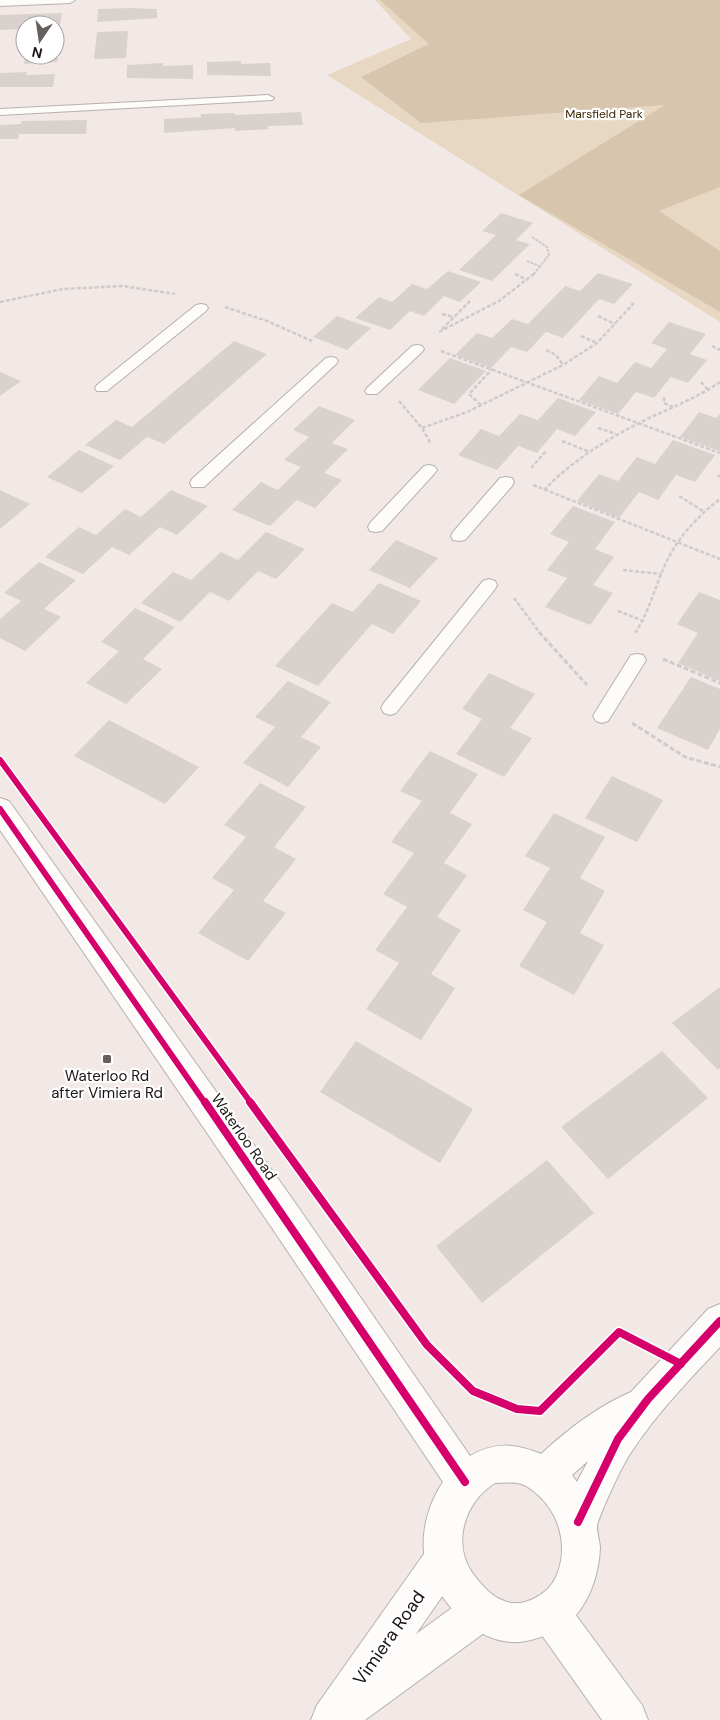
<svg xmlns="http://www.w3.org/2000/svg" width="720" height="1720" font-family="'DM Sans',sans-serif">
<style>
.green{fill:#e8d7c3}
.forest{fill:#d8c5ae}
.building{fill:#d8d1ce}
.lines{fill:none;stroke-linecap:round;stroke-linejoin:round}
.service-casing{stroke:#b8b0ae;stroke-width:2}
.minor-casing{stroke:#b8b0ae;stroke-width:2}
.tertiary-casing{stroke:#b8b0ae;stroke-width:2}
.path-far2{stroke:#cfcbca;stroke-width:2;stroke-dasharray:3 1;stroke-linecap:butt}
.path-far1{stroke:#cfcbca;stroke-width:2.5;stroke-dasharray:4 2;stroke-linecap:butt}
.path{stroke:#cfcbca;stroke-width:3;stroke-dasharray:5 2.5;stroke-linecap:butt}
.service{fill:#fdfcfb;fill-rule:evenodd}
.minor{fill:#fdfcfb;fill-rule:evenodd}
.tertiary{fill:#fdfcfb;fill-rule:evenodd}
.cycleway-far1-casing{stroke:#fff;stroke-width:9}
.cycleway-casing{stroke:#fff;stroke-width:11}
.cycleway-far1{stroke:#d6006c;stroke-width:6}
.cycleway{stroke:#d6006c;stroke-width:8}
.poi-dot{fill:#665f5d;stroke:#fff;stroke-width:2}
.labels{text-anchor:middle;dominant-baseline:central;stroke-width:4.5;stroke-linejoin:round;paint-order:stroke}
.far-park-label{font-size:12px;fill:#382503;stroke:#fff}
.poi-label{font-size:15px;fill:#1b1513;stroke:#fff}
.street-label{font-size:15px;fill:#1b1513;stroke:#fff}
.near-street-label{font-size:18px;fill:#1b1513;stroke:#fff}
</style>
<rect width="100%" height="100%" fill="#f2e9e6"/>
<path class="green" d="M375,0H720V322L327,75L411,39Z"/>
<path class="forest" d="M380,0H720V187L659,211L720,251V312L519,195L665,105L421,123L361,77L429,44Z"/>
<path class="building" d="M131,8L157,9V18L97,22L98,9Z
M62,13L60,25H25V29L0,30V15Z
M128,31L126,58L94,59L97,32Z
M61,33L57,62L24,64L25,55H55V34Z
M241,61V64L270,63L271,76L207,75V62Z
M163,63V66L193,65V79L127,78V65Z
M27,72L26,75L55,74L53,87H0V73Z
M301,112L303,125L268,126L269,129L235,131V128L164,133V119L201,117V114L234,113L235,115Z
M87,120L86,134H19L18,139H0V125L21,124V121Z
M501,213L533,223L516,240L530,244L492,281L459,270L496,235L482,231Z
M448,271L481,282L460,302L444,296L424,316L410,311L390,330L355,318L379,297L392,302L412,284L427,289Z
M598,273L633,284L614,304L599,299L563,338L546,332L527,352L511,347L491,368L455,355L477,333L492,338L512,319L528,324L565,286L580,291Z
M337,316L371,328L347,350L313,337Z
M669,322L706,334L690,354L707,360L688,383L671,377L654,398L636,392L618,414L579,400L599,376L617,383L635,362L651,368L667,349L651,343Z
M234,341L267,354L164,444L147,437L120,460L85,445L116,420L132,427Z
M450,358L486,371L454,404L418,390Z
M0,372L21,381L0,396Z
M558,398L596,412L575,436L557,429L537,453L518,446L497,470L458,455L481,429L499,436L520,414L538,420Z
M319,406L355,420L332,443L348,449L324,473L342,480L315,508L297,500L270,526L232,510L261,482L278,490L301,467L284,460L309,437L293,430Z
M699,412L716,418L720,414V451L680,437Z
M673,440L715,455L695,482L676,475L658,500L639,492L619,518L577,501L599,474L618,481L637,457L655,464Z
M79,450L114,466L82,493L47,477Z
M0,490L30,504L0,529Z
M171,490L208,506L177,535L160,527L129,555L112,547L83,574L45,557L79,527L96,535L125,509L141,517Z
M573,506L615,522L595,549L614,557L593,585L613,593L590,625L545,607L567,578L547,570L569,542L550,534Z
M266,532L305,549L276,579L258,571L229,601L210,592L180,622L141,603L173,572L191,580L221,552L238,560Z
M396,540L438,558L410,588L369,570Z
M39,562L76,580L44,609L61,617L25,651L0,638V619L21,601L4,593Z
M379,583L421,601L393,634L372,624L318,686L275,666L332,603L353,612Z
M699,592L720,600V681L678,663L698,633L677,624Z
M135,608L175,627L143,659L162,669L126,704L86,683L119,651L101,642Z
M489,673L535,694L510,728L532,738L504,777L456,754L482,719L462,709Z
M691,677L720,689V729L708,750L657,728Z
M288,681L331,702L301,737L321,747L288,787L243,763L275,727L255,717Z
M109,720L199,767L165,804L74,756Z
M430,751L478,774L450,813L472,824L444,863L467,875L437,917L461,930L431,974L455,988L421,1040L366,1009L399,963L375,950L407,907L383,894L414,853L391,842L422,801L400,791Z
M612,776L663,800L637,842L585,818Z
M260,783L306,807L274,847L296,859L263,901L286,913L248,961L198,933L234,890L212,878L246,837L224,825Z
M554,813L605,837L580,878L605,891L580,933L604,945L574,995L519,966L547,922L523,910L550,868L525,856Z
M720,987V1068L718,1070L672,1023Z
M356,1041L473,1109L440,1163L320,1092Z
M662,1051L708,1098L608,1179L561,1127Z
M547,1160L594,1213L482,1303L436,1246Z"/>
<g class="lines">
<g class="service-casing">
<path id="service" d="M0,0H75L70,3L0,6Z
M268,95L274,98L272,100L0,115V109Z
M201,304L206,305L208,308L206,311L107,391H97L95,388L97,385L196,305Z
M417,345L422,346L424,349L422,352L377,394H367L365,391L367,388L412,346Z
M331,357L336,358L338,361L336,364L204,487H192L190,483L192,479L326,358Z
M429,465L434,466L437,470L434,474L382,531L376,532L370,531L368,527L370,523L424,466Z
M506,477L512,478L514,482L512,486L465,540L459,541L453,540L451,536L453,532L500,478Z
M489,579L495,581L497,585L495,589L396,713L390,715L384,713L381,708L384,703L483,581Z
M637,654L643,655L646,660L643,665L608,721L602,723L596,721L593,716L596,711L631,655Z"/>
</g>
<g class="minor-casing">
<path id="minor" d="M445,1539L459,1544L464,1558L459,1572L416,1634L467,1597L481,1591L495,1597L501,1611L495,1625L365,1720H311L317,1705L431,1544Z
M550,1593L564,1599L642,1705L648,1720H602L536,1627L530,1613L536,1599Z"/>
</g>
<g class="tertiary-casing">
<path id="tertiary" d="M0,798L9,801L296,1204L470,1456C494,1442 515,1443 541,1454C567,1430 598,1406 631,1392L708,1309L720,1304V1347C689,1380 657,1413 632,1451C621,1467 605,1503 598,1522C595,1529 600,1540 600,1548C599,1575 588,1609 565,1625C553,1633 534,1641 519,1642C475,1645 434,1598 425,1558C420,1533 429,1502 443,1482L272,1228L0,830ZM588,1461L577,1482L572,1475ZM495,1483C502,1483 510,1482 517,1483C525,1484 531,1489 537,1494C560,1514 569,1548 556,1577C548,1595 521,1610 502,1600C490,1595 482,1585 474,1575C451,1545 464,1502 495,1483Z"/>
</g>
<path class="path-far2" d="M532,237L547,247L549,255L534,274
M527,261L542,267"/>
<path class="path-far1" d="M515,274L528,280
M0,302L63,289L123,286L175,294
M225,307L267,321L312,341
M442,314L454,317
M598,316L615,324
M442,329L470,301
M439,332L499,301L535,273
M581,336L597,343
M712,346L720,350
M546,350L556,355L563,365
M441,351L720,453
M701,382L708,390
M664,397V403L673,407
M399,401L422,428L431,444
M481,405L469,394L492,369
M422,428L467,412L563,365L597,343L633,304L631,303
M598,428L616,434
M562,441L590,452
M531,468L546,451
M718,475L720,477
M533,485L720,559
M544,490C573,460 607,439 645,420C670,408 697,398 720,382
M679,496L703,511
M623,570L661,574
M514,598L540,633
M618,611L644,621
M635,633C649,612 655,587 665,565C677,538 697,517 720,499"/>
<path class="path" d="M539,632L587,685
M663,659L720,683
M632,723L685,757L720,767"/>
<use href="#service" class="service"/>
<use href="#minor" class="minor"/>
<use href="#tertiary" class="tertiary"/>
<g class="cycleway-far1-casing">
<path id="cycleway-far1" d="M0,760L251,1103
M0,809L205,1103"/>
</g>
<g class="cycleway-casing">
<path id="cycleway" d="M205,1102L465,1482
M250,1102L427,1345L473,1391L517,1409L540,1411L619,1332L681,1364
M578,1522L618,1439L648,1399L720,1321"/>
</g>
<use href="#cycleway-far1" class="cycleway-far1"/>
<use href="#cycleway" class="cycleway"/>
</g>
<rect class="poi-dot" x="102" y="1054" width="10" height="10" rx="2.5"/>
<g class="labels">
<g class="far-park-label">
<text x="604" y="114">Marsfield Park</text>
</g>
<g class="poi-label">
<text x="107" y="1076">Waterloo Rd<tspan x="107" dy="17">after Vimiera Rd</tspan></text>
</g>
<g class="street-label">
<text transform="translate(244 1137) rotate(55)">Waterloo Road</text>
</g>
<g class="near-street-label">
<text transform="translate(389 1638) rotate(-55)">Vimiera Road</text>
</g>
</g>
<g transform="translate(40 40) rotate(193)"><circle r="24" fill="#ffffff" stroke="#a4a1a1"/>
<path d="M0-4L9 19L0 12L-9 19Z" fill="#665f5d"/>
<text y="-8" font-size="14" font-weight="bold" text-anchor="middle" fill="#1b1513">N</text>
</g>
</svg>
